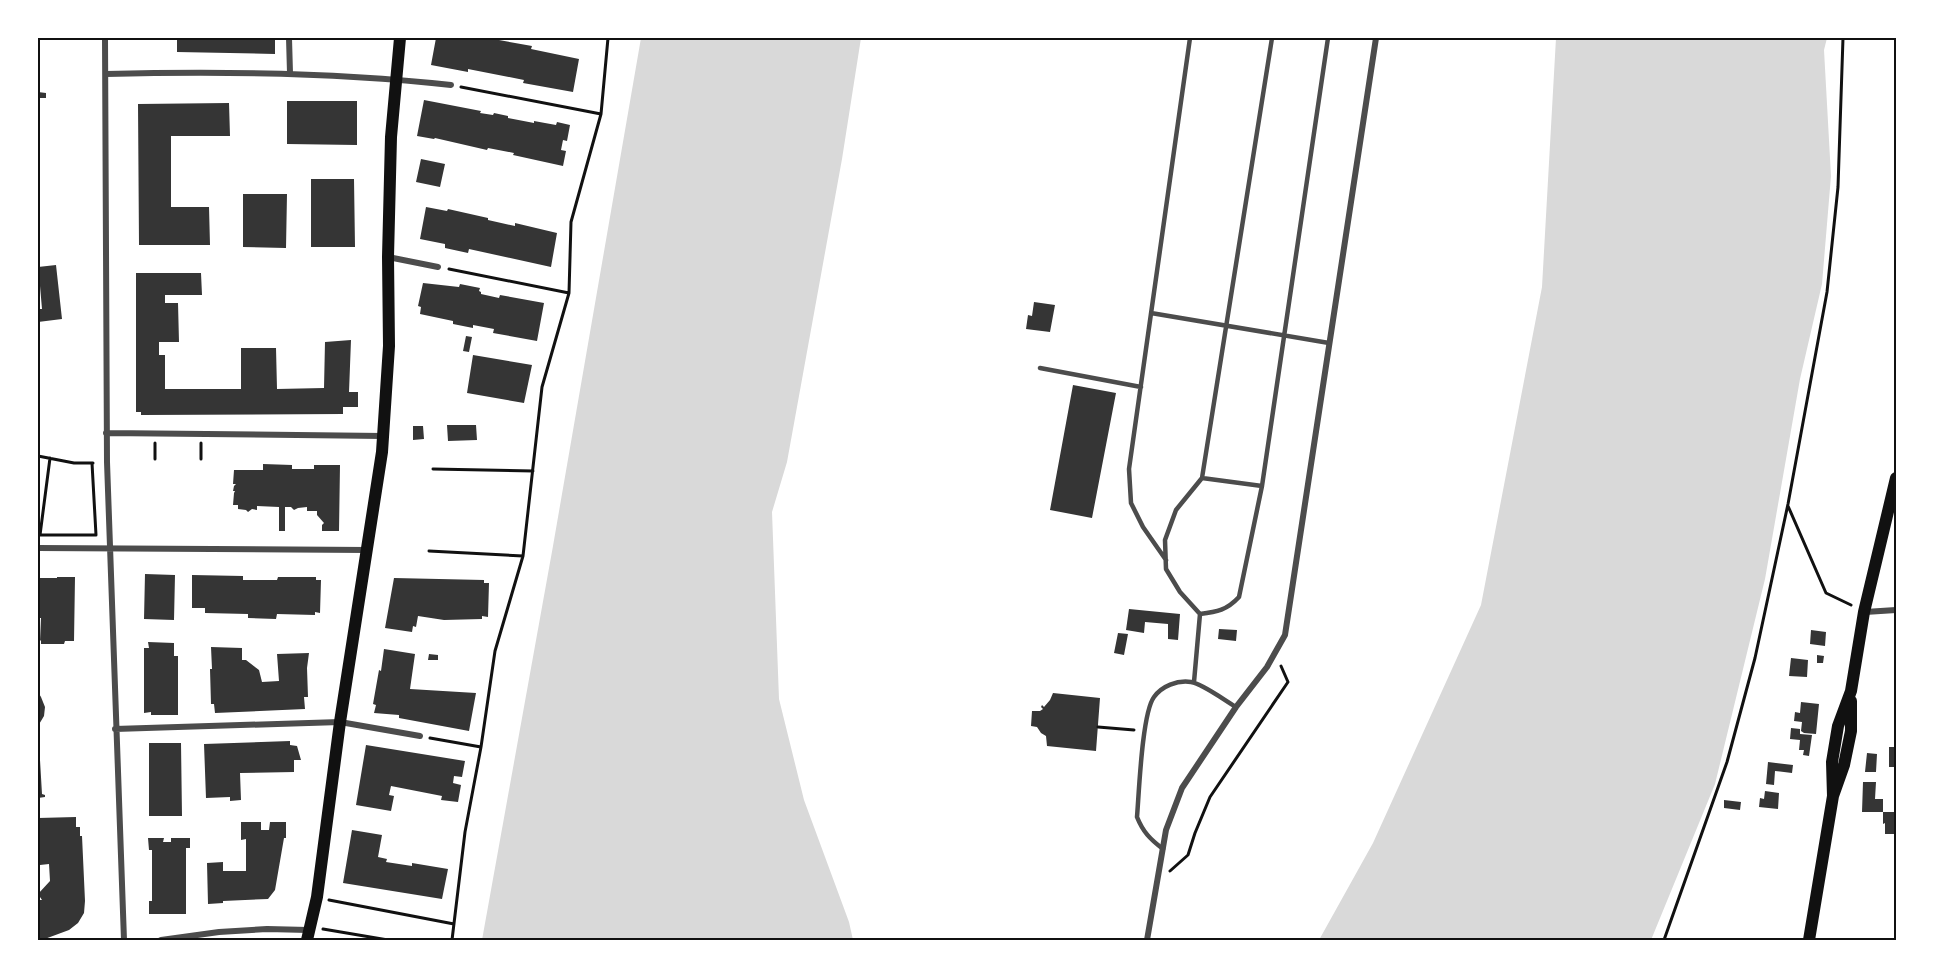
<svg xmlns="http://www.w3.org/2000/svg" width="1934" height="978" font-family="Cabin,sans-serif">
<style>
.water{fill:#d9d9d9}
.building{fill:#353535}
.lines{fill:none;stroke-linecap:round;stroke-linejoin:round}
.path{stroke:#111;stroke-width:3}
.service{stroke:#4c4c4c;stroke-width:4.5}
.minor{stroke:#4c4c4c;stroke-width:6}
.secondary{stroke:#111;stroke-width:12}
.neatline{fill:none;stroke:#111;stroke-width:2}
</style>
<rect width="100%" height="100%" fill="#fff"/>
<path class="water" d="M641,38H861L842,159L787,462L772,512L779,699L804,800L849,922L853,940H482L553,546Z
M1556,38H1827L1824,50L1831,176L1822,284L1800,379L1765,579L1715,784L1651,940H1319L1373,843L1481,605L1542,287Z"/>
<path class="building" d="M177,38H275V54L177,52Z
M436,38H473L487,40L488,38L532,46L531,49L579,59L573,92L523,83L524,80L468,69V72L431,65Z
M38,92L46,93V98H38Z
M424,100L481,111L480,113L493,115L494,113L508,116V118L534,123V121L556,125L557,122L570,125L567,141L563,140L561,150L566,151L563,166L513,155L514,153L488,148L487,150L435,138L434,139L417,136Z
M287,101H357V145L287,144Z
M229,103L230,136H171V207H209L210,245H139L138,104Z
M421,159L445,164L440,187L416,182Z
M311,179H354L355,247H311Z
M243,194H287L286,248L243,247Z
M426,207L447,211L448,209L488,218V220L515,226V223L557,233L551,267L469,249L468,253L445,248V244L420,239Z
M56,265L62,319L38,322V309H42L40,286H38V267Z
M136,273H201L202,295H165V303H178L179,342H159V355H165V389H241V348H276L277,389L324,388L325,342L351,340L349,392H358V407H343V414L141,415V412H136Z
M423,283L459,287L460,284L480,288L479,291L481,292V294L499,298L500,295L544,303L537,341L493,333L494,329L473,325V328L453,324V321L420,314L421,307L418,306Z
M1034,302L1055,305L1050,332L1026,329L1028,315L1032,316Z
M466,336L472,337L469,352L463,351Z
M473,355L532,365L524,403L467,393Z
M1073,385L1116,393L1092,518L1050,510Z
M447,425H476L477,440L448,441Z
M413,426H423L424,439L413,440Z
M263,464L292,465V469H314V465H340L339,531H322V525L324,523L317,515V511H307V507L298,508L294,510L291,507H285V531H279V507L257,506V510L252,509L248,512L246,510L238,509V505H233L234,493L235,491H233L234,486L236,484H233L234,470H263Z
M145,574L175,575L174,620L144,619Z
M192,575L243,576V580H277L278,577H316V580H321L320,613L315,612V615L277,614L276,619L248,618V614L205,613V608H192Z
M57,577H75L74,641H65L64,644H41V640L40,641L41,618H38V578H57Z
M394,578L484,580V583H489L488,617L482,616V619L444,620L418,616L416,627L413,626L412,632L385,628Z
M1129,609L1180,614L1178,640L1168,639V624L1145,622L1144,633L1126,630Z
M1219,629L1237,630L1236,641L1218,639Z
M1811,630L1826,632L1825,646L1810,644Z
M1118,633L1128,634L1124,655L1114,653Z
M148,642L174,643V656H178V715H151V712L144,713V648H149Z
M211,647L242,648V660H246L259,670L262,682L279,681L277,654L309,653L307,668L308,697H304L305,709L215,713L214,704H211L210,669H212Z
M384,649L415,654L410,689L476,693L469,731L399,718V715L374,713L376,705L373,704L379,670L381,671Z
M429,654L438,655V660H428Z
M1817,655L1824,656L1823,663H1817Z
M1791,658L1808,660L1807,677L1789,676Z
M38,692L41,697L45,707L44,716L38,726L42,794L45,795V797L38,798Z
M1053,693L1100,698L1096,751L1047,746L1046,736L1041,733L1037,727L1031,726L1032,711H1040L1043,709L1041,707L1042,705L1044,707L1050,700Z
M1801,702L1819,704L1816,734L1804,733L1801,731L1802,722L1794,721L1795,712L1800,713Z
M1791,728L1800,729V734L1812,735L1809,756L1803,755L1804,750H1799L1800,740L1790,739Z
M290,741V745L297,746L301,760H294V772L240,773L241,800L230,801V797L206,798L204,744Z
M149,743H181L182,816H149Z
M366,745L465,761L462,777L454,776L453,783L461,785L458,802L441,800L442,796L391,786L389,795L394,796L391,811L356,805Z
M1889,747H1896V767H1889Z
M1867,753L1877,754L1876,772H1865Z
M1768,762L1793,765L1792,773L1775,771L1774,785L1766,784Z
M1863,782H1876L1875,799H1883V812H1862Z
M1765,791L1779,793L1778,809L1759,807L1760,798L1764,799Z
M1724,800L1741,802L1740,810L1724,808Z
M1883,812H1896V834H1885V823L1883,824Z
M76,817V827H80V836H82L85,901L84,913L78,923L69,930L42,940H38V900H42L38,894L50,881L49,864L40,865L38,818Z
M241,822H261V830H269L270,822H286V838H284L275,890L268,899L223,901V903L208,904L207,863L223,862V871H246V839L241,840Z
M352,830L382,835L378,857L387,859L386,862L412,866V863L448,869L442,899L343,883Z
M148,838H164L163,842H171V838H190V848H186V914H149V901H152V850H149Z"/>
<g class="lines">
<path class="path" d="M461,87L601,114
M449,269L569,293
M155,443V459
M38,456L74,463H93
M201,459V443
M433,469L533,471
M1788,506L1826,593L1851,605
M38,535H96L92,463
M40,535L50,458
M429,551L523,556
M1098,727L1134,730
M430,738L481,747
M1170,871L1188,855L1195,833L1210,797L1288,682L1281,666
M329,900L454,924
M323,929L388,940
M452,940L465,832L481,747L495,651L523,556L542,387L569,293L571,222L601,114L608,38
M1664,940L1727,762L1755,658L1788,504L1827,292L1838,187L1843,38"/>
<path class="service" d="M1151,313L1329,343
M1040,368L1141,387
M1262,486L1328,38
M1166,560L1143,527L1131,503L1129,469L1190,38
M1200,614C1217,612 1227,610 1239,597L1262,486L1202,478
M1194,682L1200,614L1180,592L1166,569L1165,540L1176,510L1202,478L1272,38
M1163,849C1150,839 1143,832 1137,817C1139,793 1142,713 1154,697C1162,686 1177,680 1191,682C1203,684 1224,700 1236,707"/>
<path class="minor" d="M105,38L107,462L124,940
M289,38L290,73
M106,74C221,71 336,72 451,85
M388,257L438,267
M106,433L383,436
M38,548L367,550
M1865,612L1896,610
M115,729L340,722L420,736
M161,940L219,932L267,929L308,930
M1147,940L1166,830L1182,788L1236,707L1267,667L1285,635L1376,38"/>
<path class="secondary" d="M1833,796L1832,762L1838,726L1851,691L1864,612L1896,478
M307,940L317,897L340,722L382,452L389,346L388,257L391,137L400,38
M1809,940L1833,796L1844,765L1851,731V701"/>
</g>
<rect width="1934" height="978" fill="none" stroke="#ffffff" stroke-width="78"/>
<rect x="39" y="39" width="1856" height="900" class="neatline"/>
</svg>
